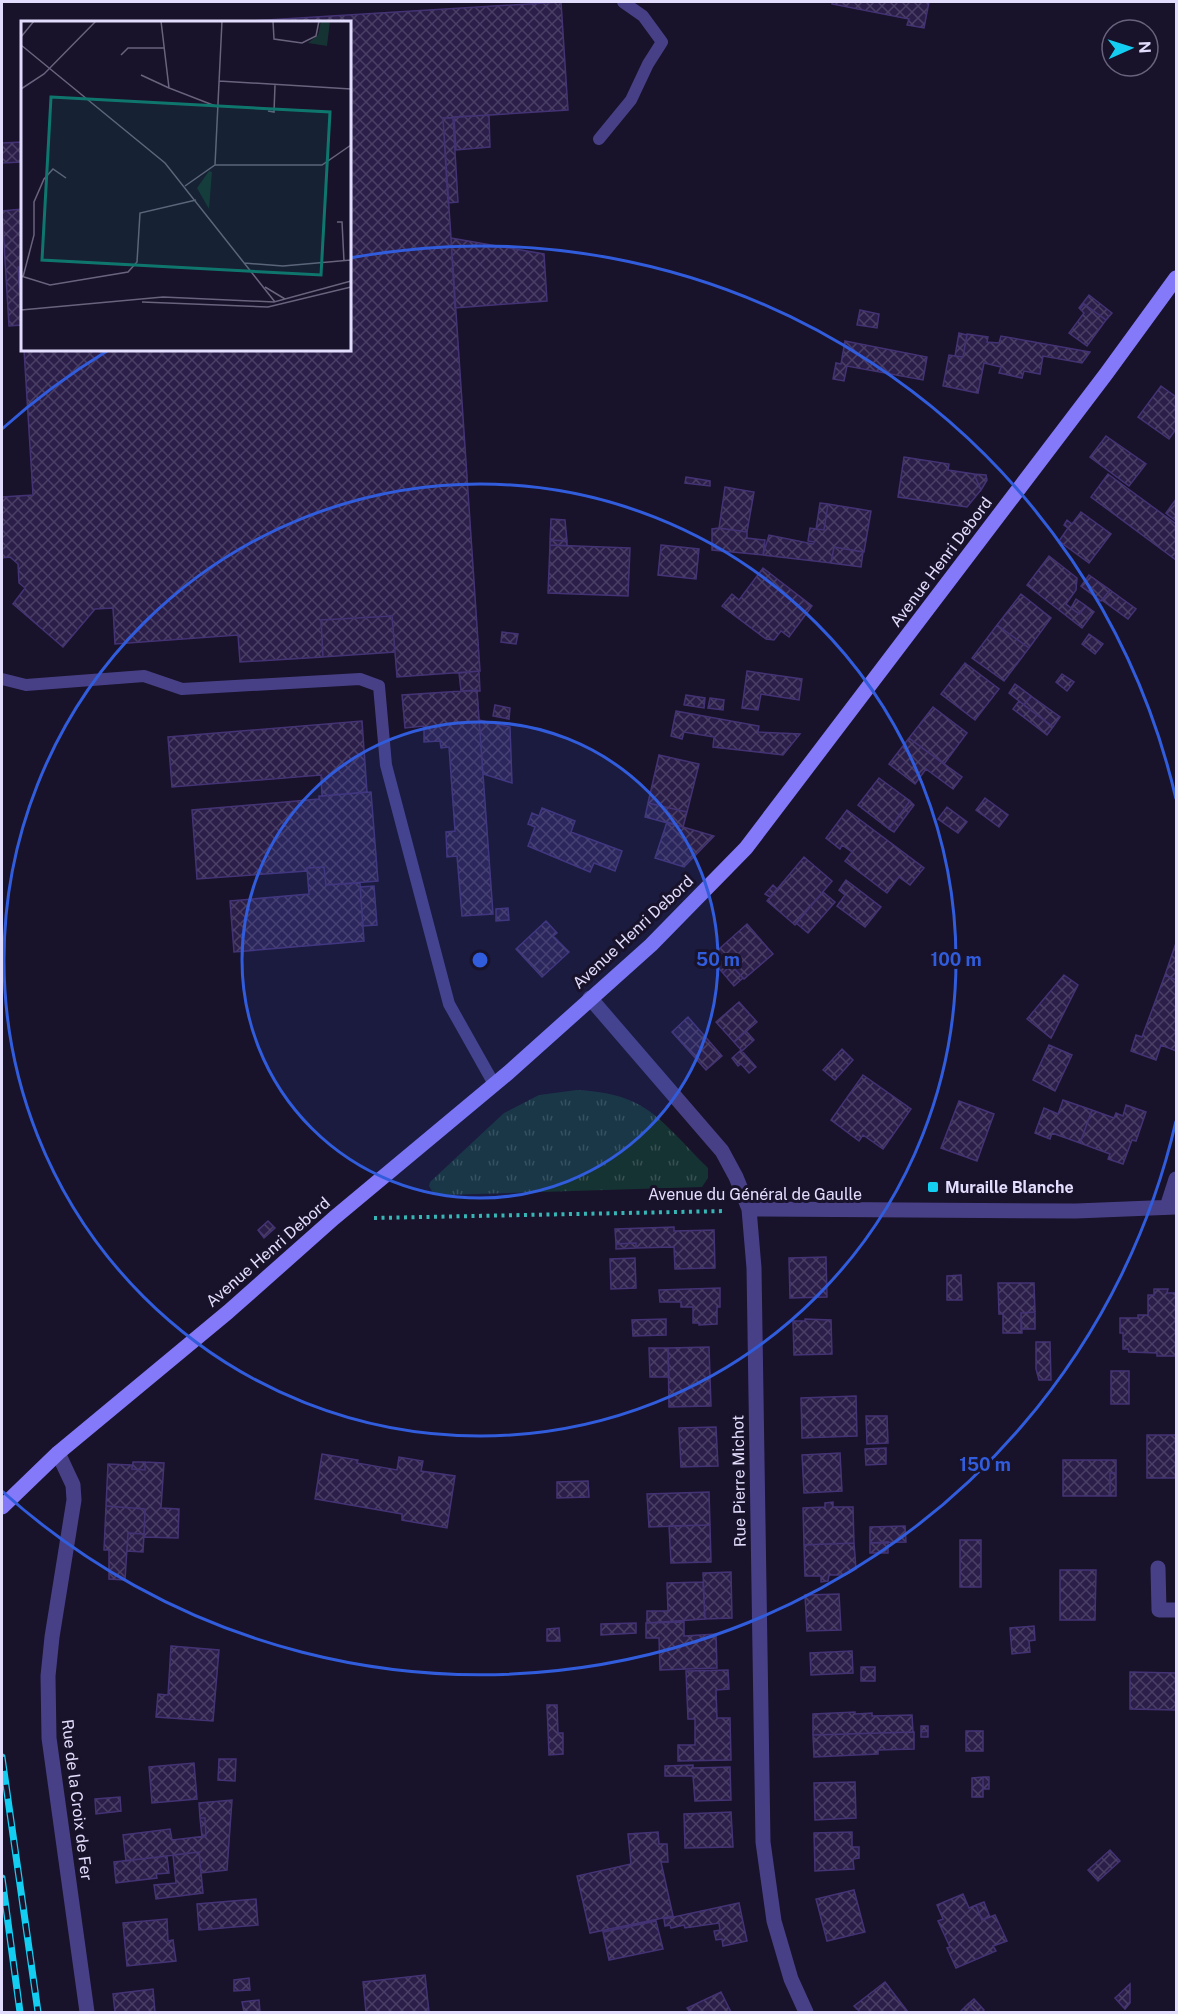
<svg xmlns="http://www.w3.org/2000/svg" width="1178" height="2014" font-family="'Public Sans',sans-serif">
<style>
.grass{fill:url(#grass-tufts)}
.building{fill:url(#building-cross-hatch);stroke:#443374;stroke-width:1.5}
.lines{fill:none;stroke-linecap:round;stroke-linejoin:round}
.path{stroke:#38b6b6;stroke-width:4;stroke-dasharray:3 4.5;stroke-linecap:butt}
.lane{stroke:#474086;stroke-width:12}
.street{stroke:#474086;stroke-width:15}
.secondary{stroke:#8479f8;stroke-width:15}
.rail-casing{stroke:#14cef2;stroke-width:7}
.rail{stroke:#18122a;stroke-width:4.5;stroke-dasharray:14;stroke-linecap:butt}
.ring{fill:none;stroke:#315cdc;stroke-width:3}
.poi-dot{fill:#14cef2;stroke:#18122a;stroke-width:2}
.labels{text-anchor:middle;dominant-baseline:central;stroke-width:6;stroke-linejoin:round;paint-order:stroke}
.street-label{font-size:16px;fill:#e3ddfd;stroke:#18122a}
.poi-label{font-size:16px;font-weight:bold;fill:#e3ddfd;stroke:#18122a;text-anchor:start}
.inset-road{fill:none;stroke:#69637e;stroke-width:1.5}
.view{fill:#0f766e;fill-opacity:0.15;stroke:#0f766e;stroke-width:3}
.inset-edge{fill:none;stroke:#e3ddfd;stroke-width:3}
.centre{fill:#315cdc;stroke:#18122a;stroke-width:3}
.ring-label{font-size:18px;text-anchor:middle;font-weight:bold;fill:#315cdc;stroke:#18122a;stroke-width:6;stroke-linejoin:round;paint-order:stroke}
</style>
<defs>
<pattern id="grass-tufts" width="24" height="20" patternUnits="userSpaceOnUse" patternTransform="scale(1.5)"><rect width="24" height="20" fill="#163333"/><path d="M3 7l-1-3M5 7V3M7 7l1-3M15 17l-1-3M17 17v-4M19 17l1-3" fill="none" stroke="#385051"/></pattern>
<pattern id="building-cross-hatch" width="8" height="8" patternUnits="userSpaceOnUse" patternTransform="scale(1.5)"><rect width="8" height="8" fill="#2b1f4a"/><path d="M0 0l8 8M0 8l8-8" fill="none" stroke="#4a3f65"/></pattern>
</defs>
<rect width="100%" height="100%" fill="#18122a"/>
<path class="grass" d="M577,1090C597,1091 618,1094 636,1103C662,1116 687,1148 708,1168V1178L702,1187L443,1195L433,1193L429,1186L430,1182L504,1113L539,1095Z"/>
<path class="building" d="M561,2L568,110L443,118L480,671L397,677L392,616L321,620L323,657L240,662L238,635L115,644L113,608L95,609L63,647L13,604L25,588L19,583L18,564L10,557L2,558V497L33,495L24,350H350V22H234Z
M832,2H929L924,28L907,25L909,19L832,4Z
M489,115L490,147L456,150L454,117Z
M443,118H453L458,202L448,203Z
M22,142V162L2,163V143Z
M22,209V267H18L22,325L9,326L2,211Z
M451,238L544,254L547,301L455,308Z
M18,267H22V332V325Z
M1089,295L1112,313L1106,320L1084,304L1080,309L1079,308Z
M1084,304L1106,320L1087,346L1069,333L1084,313L1080,309Z
M860,310L879,314L877,328L857,325Z
M959,333L967,335L963,357L955,356Z
M967,334L988,337L987,342L999,343L1001,336L1090,352L1082,363L1043,356L1040,374L1024,371L1022,378L999,373L1001,367L984,363L978,393L943,386L949,355L963,357Z
M845,341L927,357L923,380L847,366L844,381L833,379L836,363L841,364Z
M1161,386L1176,397V429L1169,439L1138,417Z
M1106,436L1146,464L1129,486L1090,457Z
M904,457L949,464L948,470L974,474L981,490L967,507L898,497Z
M974,474L986,475L987,480L981,490Z
M1108,474L1176,524V560L1091,497Z
M686,477L710,481V486L685,483Z
M725,487L754,492L747,532L719,528Z
M1176,499V521L1166,513Z
M820,503L828,504L824,530L816,529Z
M828,504L871,511L864,552L834,547L831,563L763,555L769,535L813,544L814,542L808,541L810,528L824,530Z
M1081,512L1111,534L1089,563L1059,541L1068,528L1064,525L1067,520L1072,524Z
M551,519L565,520L567,541L550,540Z
M719,528L747,532V538L765,540L763,555L712,550V529Z
M550,540L567,541V546L550,545Z
M550,545L630,548L628,596L548,593Z
M661,545L699,549L696,579L658,575Z
M834,547L863,552L861,567L831,563Z
M1049,556L1077,578L1076,590L1066,604L1079,614L1086,606L1094,612L1082,628L1027,585Z
M763,568L812,606L789,637L781,631L774,640L766,639L722,606L732,594L739,600Z
M1089,575L1110,590L1101,601L1081,586Z
M1110,590L1136,609L1128,619L1102,600Z
M1021,594L1051,618L1029,648L997,625Z
M1076,599L1086,606L1079,614L1071,608Z
M392,616L395,652L323,657L321,620Z
M997,625L1029,648L1004,681L972,658Z
M502,632L518,634L516,644L501,642Z
M1089,634L1103,644L1095,654L1082,644Z
M965,663L999,689L975,720L941,694Z
M479,671L480,691H461L459,673Z
M747,671L802,679L799,700L761,694L758,710L742,708Z
M1062,674L1074,682L1067,691L1056,682Z
M1015,684L1031,696L1024,705L1009,693Z
M477,690L493,914L462,916L457,856L447,857L446,832L455,831L449,747L441,748L440,741L424,742V726L405,728L402,695Z
M686,695L705,698L704,708L684,705Z
M1031,696L1060,717L1053,727L1024,705Z
M710,698L724,700L723,710L708,708Z
M1019,701L1053,727L1047,735L1013,709Z
M495,705L510,708L509,719L493,716Z
M933,707L967,733L944,764L909,738Z
M676,711L759,726L758,732L800,734L783,755L713,747L714,737L684,732L682,739L671,736Z
M479,720L510,727L512,783L483,774Z
M362,721L367,792L322,796L321,775L172,787L168,737Z
M909,738L962,777L953,789L926,769L915,784L889,764Z
M659,755L699,764L687,812L648,803Z
M879,778L910,801L889,829L858,805Z
M371,792L378,881L326,885L324,867L307,868V871L197,879L192,810L319,799V796H322Z
M985,798L1008,815L999,827L976,810Z
M910,801L914,805L894,832L889,829Z
M648,803L687,812L683,827L645,817Z
M947,807L967,822L958,833L938,819Z
M542,808L575,821L571,832L622,851L615,871L594,863L590,872L528,846L535,827L528,824L532,813L539,816Z
M847,810L924,868L910,885L899,877L887,893L845,861L852,852L842,845L840,849L826,838Z
M667,822L683,827L714,836L684,867L655,858Z
M804,857L832,881L795,925L767,901Z
M324,867L326,885L360,883L364,941L234,952L230,901L309,894L307,868Z
M846,880L881,907L865,927L837,906L845,895L839,890Z
M773,885L777,889L770,897L765,894Z
M374,886L377,925L363,926L360,887Z
M823,892L835,902L808,933L796,923Z
M508,908L509,920L496,921V909Z
M546,921L557,933L553,936L569,952L542,977L516,949Z
M747,924L773,954L744,979L731,965L723,973L709,958Z
M1176,943V980L1165,975Z
M731,965L743,978L734,986L723,973Z
M1064,975L1078,985L1051,1038L1027,1019Z
M1165,975L1176,980V1051L1161,1045L1156,1060L1131,1051L1136,1035L1142,1037Z
M739,1002L757,1022L734,1042L716,1022Z
M688,1017L722,1056L706,1070L672,1032Z
M746,1031L754,1040L742,1051L734,1042Z
M1049,1045L1072,1055L1055,1091L1033,1080Z
M842,1049L853,1060L835,1080L823,1070Z
M741,1050L756,1067L749,1073L741,1064L738,1066L732,1058Z
M863,1075L911,1109L883,1149L863,1135L859,1141L831,1120Z
M1063,1100L1092,1110L1080,1143L1052,1133L1050,1139L1035,1133L1044,1108L1058,1114Z
M959,1101L994,1114L977,1161L941,1148Z
M1126,1105L1146,1112L1136,1141L1132,1140L1123,1164L1108,1159L1110,1154L1080,1143L1092,1110L1114,1118L1116,1113L1123,1116Z
M268,1221L275,1228L264,1238L258,1230Z
M674,1227V1231L714,1230L715,1268L675,1269L674,1247L636,1248V1243L616,1244L615,1229Z
M636,1243V1248L616,1249V1244Z
M826,1257L827,1297L790,1298L789,1258Z
M635,1258L636,1288L611,1289L610,1259Z
M961,1275L962,1300H947V1276Z
M998,1283H1034L1035,1312L1021,1313L1022,1333H1003V1314H999Z
M720,1288V1307H717V1324L699,1325V1323H693V1307H681V1302H660L659,1290Z
M1154,1289H1168L1167,1293H1176V1356H1157V1353L1129,1352L1128,1349H1123V1333H1120V1318H1138V1315H1148V1295H1154Z
M1035,1312V1329H1021V1313Z
M666,1319V1335L633,1336L632,1320Z
M805,1319L831,1320L832,1354L794,1355L793,1321H805Z
M1036,1342H1050L1051,1380H1039L1036,1369Z
M709,1347L711,1406L669,1407L668,1348Z
M649,1348H668L669,1377H650Z
M1111,1371H1129V1404H1111Z
M856,1396L857,1436L802,1438L801,1398Z
M866,1416H887L888,1443L867,1444Z
M716,1427L718,1466L681,1467L679,1428Z
M1147,1435H1176V1478H1147Z
M886,1448V1464L866,1465L865,1449Z
M840,1453L842,1491L804,1493L802,1455Z
M322,1454L358,1460L357,1463L397,1470L399,1457L423,1461L421,1471L455,1476L447,1528L402,1520V1514L315,1499Z
M1063,1460H1116V1473H1110V1496H1063Z
M133,1462H145V1470L132,1469Z
M145,1462L164,1463L161,1508L179,1509L178,1538L144,1537L145,1509L106,1506L108,1464L132,1465V1469L145,1470Z
M1110,1473H1116V1496H1110Z
M588,1481L589,1497L557,1498V1482Z
M709,1492L710,1525L649,1527L647,1494Z
M833,1502V1507H853L854,1543L804,1545L803,1508L825,1507V1503Z
M106,1506L145,1509L144,1534L128,1533L125,1580L109,1579V1550H104Z
M710,1525L711,1562L671,1563L669,1526Z
M905,1526L906,1542L870,1543V1527Z
M128,1533L144,1534L143,1552L127,1551Z
M960,1540H981V1587H960Z
M888,1542V1553H870V1543Z
M854,1543L856,1569L845,1575H829L828,1581L821,1582V1576H805L804,1545Z
M1060,1570H1096L1095,1620H1060Z
M731,1572L732,1618L705,1619L703,1573Z
M703,1582L705,1619L647,1623V1611H668L667,1583Z
M839,1594L841,1630L807,1631L805,1595Z
M684,1622V1636L716,1634L717,1668L660,1670L659,1638H646V1623Z
M636,1623V1633L601,1635V1624Z
M1034,1626L1035,1640L1029,1641L1030,1652L1012,1654L1010,1628Z
M559,1628L560,1641H547V1629Z
M171,1646L219,1650L213,1721L156,1717L158,1694L168,1695Z
M852,1651L853,1673L811,1675L810,1653Z
M861,1667H875V1681H861Z
M728,1670L729,1689L716,1690L717,1718H730L731,1760L678,1761V1745H695V1719H688L686,1671Z
M1130,1672L1176,1673V1710L1130,1709Z
M547,1705H557L558,1733H563V1754L549,1755Z
M855,1712V1714L872,1713V1716L912,1715L913,1732L813,1735V1714Z
M921,1726H928V1731L921,1732Z
M928,1731V1737H921V1732Z
M966,1731H983V1751H966Z
M914,1732V1749L878,1750V1754L814,1757L813,1735Z
M219,1759H236L235,1781L218,1780Z
M194,1763L197,1799L152,1803L149,1767Z
M693,1765V1768L730,1767L731,1800L695,1801L693,1776H665V1766Z
M983,1777H989V1789H983Z
M983,1777V1797H972V1778Z
M855,1782L856,1818L815,1820L814,1783Z
M120,1797L121,1811L96,1814L95,1799Z
M232,1800L227,1870L201,1873L199,1852L126,1861L123,1835L170,1829L172,1840L206,1836L205,1818H200L199,1803Z
M731,1812L733,1847L685,1848L684,1814Z
M200,1818H205L206,1836L202,1837Z
M658,1832L659,1844H667L668,1862H661L673,1916L590,1933L577,1876L631,1864L628,1834Z
M852,1832V1847H859V1858L853,1859L854,1869L815,1871L814,1833Z
M1110,1850L1120,1861L1098,1881L1088,1870Z
M199,1852L203,1893L156,1899L154,1885L176,1883L173,1855Z
M167,1856L169,1873L156,1874L157,1878L116,1883L114,1862Z
M854,1890L865,1932L827,1941L816,1899Z
M963,1894L969,1908L976,1905L982,1920L995,1915L1007,1941L993,1946L996,1951L956,1968L947,1948L950,1947L938,1921L943,1919L937,1905Z
M256,1899L258,1925L199,1930L197,1904Z
M984,1902L990,1917L982,1920L976,1905Z
M739,1903L747,1941L723,1946L722,1939L716,1940L714,1931L720,1930L719,1923L685,1928L684,1925L671,1928L670,1925L665,1926L664,1919Z
M167,1919L168,1941L173,1940L176,1961L127,1966L123,1923Z
M656,1921L663,1949L609,1960L603,1932Z
M425,1975L429,2012H366L363,1982Z
M249,1978L250,1990L234,1991V1980Z
M885,1982L908,2012H860L854,2006Z
M1130,1984V2003L1125,2009L1115,1998Z
M153,1989L155,2012H115L113,1994Z
M721,1992L731,2012H690L687,2008Z
M974,1999L984,2010L982,2012H976L968,2004Z
M259,2000L260,2012H244L242,2002Z
M968,2004L976,2012H960Z"/>
<g class="lines">
<path class="path" d="M374,1218L726,1211"/>
<path class="lane" d="M599,139L631,100L648,64L662,42L643,16L623,2
M2,679L26,685L144,676L182,689L360,679L379,686L386,765L449,1004L494,1084"/>
<path class="street" d="M590,998L722,1151L736,1177L749,1209L754,1268L763,1842L774,1921L791,1979L806,2012
M1167,1207L1176,1179
M749,1209L1076,1211L1176,1207
M58,1453L73,1485L74,1500L52,1637L48,1676L49,1738L87,2012
M1158,1568L1159,1610H1176"/>
<path class="secondary" d="M2,1507L58,1453L228,1312L334,1218L508,1073L651,945L746,848L1106,374L1176,278"/>
<g class="rail-casing">
<path id="rail" d="M2,1757L38,2012
M2,1878L20,2012"/>
</g>
<use href="#rail" class="rail"/>
</g>
<circle cx="480" cy="960" r="238" fill="#315cdc" fill-opacity=".12"/>
<g class="ring">
<circle cx="480" cy="960" r="238"/>
<circle cx="480" cy="960" r="476"/>
<path d="M1176 1121A714 714 0 0 1 2 1491M2 429A714 714 0 0 1 107 351M350 258A714 714 0 0 1 1176 799"/>
</g>
<rect class="poi-dot" x="927" y="1181" width="12" height="12" rx="3"/>
<g class="labels">
<g class="street-label">
<text transform="translate(941 562) rotate(-53)">Avenue Henri Debord</text>
<text transform="translate(633 932) rotate(-43)">Avenue Henri Debord</text>
<text x="755" y="1194">Avenue du Général de Gaulle</text>
<text transform="translate(268 1252) rotate(-41)">Avenue Henri Debord</text>
<text transform="translate(739 1481) rotate(-91)">Rue Pierre Michot</text>
<text transform="translate(77 1800) rotate(83)">Rue de la Croix de Fer</text>
</g>
<g class="poi-label">
<text x="945" y="1187">Muraille Blanche</text>
</g>
</g>
<g transform="translate(21 21)">
<rect width="330" height="330" fill="#18122a"/>
<path d="M188,150L191,151L188,188L176,167Z" fill="#163333"/>
<path d="M300,0H309L306,25L287,22L297,14Z" fill="#163333"/>
<path class="inset-road" d="M140,0L148,67L197,86M252,0L253,18L281,22L295,15L298,0M0,16L13,0M0,24L144,142L254,281M100,34L107,27H143M120,54L148,67M198,60L330,68M0,68L23,53L75,0M247,90L253,91L254,64M194,144L201,0M164,165L194,144H301L330,124M316,201H321L323,240M223,242L262,245L330,239M0,255L29,264L107,251L116,241L119,192L175,179M2,256L13,214V181L23,158L32,148L45,157M244,266L264,278M121,281L247,286L330,266M0,289L142,276L253,281L330,260"/>
<path class="view" d="M30,76L309,91L300,254L21,239Z"/>
<rect width="330" height="330" class="inset-edge"/>
</g>
<circle cx="480" cy="960" r="9" class="centre"/>
<g class="ring-label">
<text x="718" y="966">50 m</text>
<text x="956" y="966">100 m</text>
<text x="985" y="1471">150 m</text>
</g>
<rect width="1178" height="2014" fill="none" stroke="#e3ddfd" stroke-width="6"/>
<g transform="translate(1130 48) rotate(87)"><circle r="28" fill="#18122a" stroke="#69637e" stroke-width="1.5"/>
<path d="M0-4.5L10 22L0 15L-10 22Z" fill="#14cef2"/>
<text y="-9" font-size="16" font-weight="bold" text-anchor="middle" fill="#e3ddfd">N</text>
</g>
</svg>
